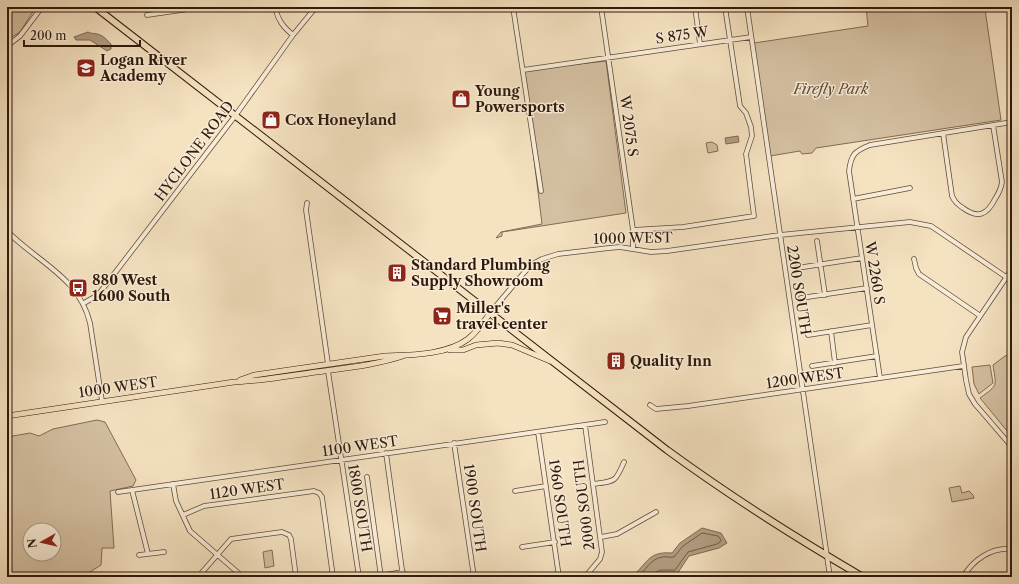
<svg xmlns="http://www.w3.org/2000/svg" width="1019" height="584" font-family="'Libre Caslon Text',serif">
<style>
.green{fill:#d4c0a2;stroke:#826c56;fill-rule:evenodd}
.water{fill:#b29e83;stroke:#7e6953}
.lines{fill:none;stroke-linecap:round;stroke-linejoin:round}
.shore{stroke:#715c47;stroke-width:1}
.stream{stroke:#7e6953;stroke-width:1}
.minor-casing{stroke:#614b38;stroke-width:5.5}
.major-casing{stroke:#30190b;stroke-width:6}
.highway-casing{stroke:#30190b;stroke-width:8}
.minor{stroke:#f8ecd7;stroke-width:4}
.major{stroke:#f5e2c1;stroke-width:5}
.highway{stroke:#f5e2c1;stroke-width:6}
.labels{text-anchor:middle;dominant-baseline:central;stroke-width:3;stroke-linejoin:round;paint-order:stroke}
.street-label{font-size:14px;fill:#30190b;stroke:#f8ecd7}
.poi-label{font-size:14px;font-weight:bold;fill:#30190b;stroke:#f8ecd7;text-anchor:start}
.park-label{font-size:14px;font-style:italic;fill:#614b38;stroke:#f8ecd7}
</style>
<rect width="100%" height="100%" fill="#f5e2c1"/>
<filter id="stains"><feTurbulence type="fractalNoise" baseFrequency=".005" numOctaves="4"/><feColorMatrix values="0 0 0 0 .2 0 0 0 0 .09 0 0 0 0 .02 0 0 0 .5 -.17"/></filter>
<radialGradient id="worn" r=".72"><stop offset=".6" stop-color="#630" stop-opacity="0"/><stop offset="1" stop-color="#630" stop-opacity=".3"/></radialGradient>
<path class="green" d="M7,7H36L20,32L7,40Z
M866,7H991L985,9L1001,120L816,148L812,153L802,154L800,151L770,156L754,43L868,26Z
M606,61L626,213L502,232V236L496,238L501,232L542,224L523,70Z
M712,142L717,145L718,151L708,153L706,143Z
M1012,355V437L980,398C999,384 996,387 993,365L1005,356Z
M990,365L993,383L979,394L974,384L972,367Z
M97,420L105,422L136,480L133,486L110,491L114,548H102L101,565L82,577H7V437L30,433L39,436L53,429ZM30,530H54V554H30Z
M960,486L962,493L969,491L973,495L974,498L952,502L949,488Z
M272,550L274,566L265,568L263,552Z"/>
<path class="water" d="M88,32C91,34 94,33 97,34C103,35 107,40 111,44V49L107,51L90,40H76L74,37Z
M738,136L739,142L726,144L725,138Z
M702,528L721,533L727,543L719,548L689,556L677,574L658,575L657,577H631C648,564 647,551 672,553L680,543Z"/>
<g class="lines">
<path class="shore" d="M637,577C646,571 650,559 662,557C666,556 670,558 674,557L683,546L702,533L718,536L721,540L720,542L717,544L688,552L675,570C667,571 655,567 653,577"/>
<path class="stream" d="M114,577L115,576"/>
<g class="minor-casing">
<path id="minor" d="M275,7C278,20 283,27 293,35
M513,7L541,191
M601,7L633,230V249
M695,7L700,44
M747,7L830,577
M1010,7L1012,23
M147,15L202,7
M7,46L20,36L42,7
M523,70L751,37
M943,133L952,196C955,202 957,204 963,208C978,219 987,215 995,199C999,193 1001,189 1002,182L993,125
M853,199L910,188
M307,203L306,210L328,364
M633,230L683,227L754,216L746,154L752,136L751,127L746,113L740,106L725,7
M7,231C37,262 79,277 90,323L102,401
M817,241L825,295
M914,259L916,268L919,274L979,315
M797,268L862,258
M1012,269L966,337L962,352L966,380L969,394L975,404L1012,447
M801,298L867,288
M84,303L98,295L235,116L293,35L316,7
M490,313L522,275L531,265L542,259L558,254L609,248L620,247L651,252L667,251L780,235L910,222L931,226L1012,281
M831,331L835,363
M808,335L872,325
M812,366L877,356
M328,371L359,577
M880,378L849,171C851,154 855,151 870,145L1012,122
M650,405L656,409L688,406L963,366
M538,432L559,577
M454,443L474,577
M386,453L403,577
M367,477L381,577
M173,484L176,501L190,531L243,577
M593,484C615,481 615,483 624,462
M132,490L148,554
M515,491L546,486
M118,492L605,422
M183,515L204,506L314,491L319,493L322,497L333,577
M601,537L617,534L656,512
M522,547L555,542
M139,555L164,552
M198,577L231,539L282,532L289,535L291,539L296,577
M372,577L403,572
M585,577L600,559L602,552L585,425
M963,577C973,560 991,547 1012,549"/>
</g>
<g class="major-casing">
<path id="major" d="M450,350H463L476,345L498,343L512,345L550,361
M240,380L254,375L385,356C411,355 447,355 468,339C477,332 484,322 490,313
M7,416L234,382C261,381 288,376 316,372C346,368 377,365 406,355"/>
</g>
<g class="highway-casing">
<path id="highway" d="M95,7L667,450C730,496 796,538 863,577"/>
</g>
<use href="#minor" class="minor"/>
<use href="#major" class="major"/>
<use href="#highway" class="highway"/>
</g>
<defs>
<g id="school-square" transform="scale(1)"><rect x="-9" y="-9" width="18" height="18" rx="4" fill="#8f2418" stroke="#f8ecd7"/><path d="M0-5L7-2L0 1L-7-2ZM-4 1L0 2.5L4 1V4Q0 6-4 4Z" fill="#fff"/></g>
<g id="shop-square" transform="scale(1)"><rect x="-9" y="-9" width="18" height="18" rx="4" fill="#8f2418" stroke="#f8ecd7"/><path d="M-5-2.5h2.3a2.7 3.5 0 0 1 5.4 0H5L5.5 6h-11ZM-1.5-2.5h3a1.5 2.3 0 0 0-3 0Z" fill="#fff"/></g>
<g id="building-square" transform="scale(1)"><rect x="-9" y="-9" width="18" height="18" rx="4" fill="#8f2418" stroke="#f8ecd7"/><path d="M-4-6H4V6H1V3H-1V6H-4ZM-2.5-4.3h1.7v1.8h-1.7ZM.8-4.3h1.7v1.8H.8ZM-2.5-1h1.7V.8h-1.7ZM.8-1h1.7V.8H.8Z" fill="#fff"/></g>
<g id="bus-square" transform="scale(1)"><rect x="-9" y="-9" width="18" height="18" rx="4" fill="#8f2418" stroke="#f8ecd7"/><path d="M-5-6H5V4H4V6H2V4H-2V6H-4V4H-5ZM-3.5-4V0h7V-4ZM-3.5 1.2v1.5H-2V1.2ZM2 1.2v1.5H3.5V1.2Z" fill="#fff"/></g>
<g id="supermarket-square" transform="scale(1)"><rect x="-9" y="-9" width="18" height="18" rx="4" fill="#8f2418" stroke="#f8ecd7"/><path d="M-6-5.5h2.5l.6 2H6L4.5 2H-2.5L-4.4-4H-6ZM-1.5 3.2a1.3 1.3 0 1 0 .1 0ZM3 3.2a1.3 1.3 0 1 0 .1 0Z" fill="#fff"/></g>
</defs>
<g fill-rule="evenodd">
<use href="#school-square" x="86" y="68"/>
<use href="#shop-square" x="461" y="99"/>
<use href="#shop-square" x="271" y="120"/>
<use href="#building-square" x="397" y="273"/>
<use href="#bus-square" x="78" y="288"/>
<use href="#supermarket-square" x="442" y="316"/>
<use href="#building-square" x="616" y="361"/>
</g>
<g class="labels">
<g class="street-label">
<text transform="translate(682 35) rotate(-8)">S 875 W</text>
<text transform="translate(629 126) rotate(82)">W 2075 S</text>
<text transform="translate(194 151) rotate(-53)">HYCLONE ROAD</text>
<text transform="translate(633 238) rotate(-1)">1000 WEST</text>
<text transform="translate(875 273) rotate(81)">W 2260 S</text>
<text transform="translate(799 290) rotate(81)">2200 SOUTH</text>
<text transform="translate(805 378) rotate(-8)">1200 WEST</text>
<text transform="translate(118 387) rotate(-8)">1000 WEST</text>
<text transform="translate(360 446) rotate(-8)">1100 WEST</text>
<text transform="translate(247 489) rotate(-8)">1120 WEST</text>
<text transform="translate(560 503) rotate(82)">1960 SOUTH</text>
<text transform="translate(584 505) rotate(-97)">2000 SOUTH</text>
<text transform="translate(360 508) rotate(81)">1800 SOUTH</text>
<text transform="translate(475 508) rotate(82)">1900 SOUTH</text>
</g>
<g class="poi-label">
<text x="100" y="60">Logan River<tspan x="100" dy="16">Academy</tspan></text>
<text x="475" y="91">Young<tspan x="475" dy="16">Powersports</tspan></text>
<text x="285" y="120">Cox Honeyland</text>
<text x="411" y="265">Standard Plumbing<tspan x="411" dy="16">Supply Showroom</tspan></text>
<text x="92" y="280">880 West<tspan x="92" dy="16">1600 South</tspan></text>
<text x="456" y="308">Miller's<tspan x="456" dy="16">travel center</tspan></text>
<text x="630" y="361">Quality Inn</text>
</g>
<g class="park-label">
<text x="831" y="89">Firefly Park</text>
</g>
</g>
<rect width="1019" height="584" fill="none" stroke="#f5e2c1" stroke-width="24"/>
<rect x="8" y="8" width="1003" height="568" fill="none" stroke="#30190b" stroke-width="2"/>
<rect x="12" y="12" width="995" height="560" fill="none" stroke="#30190b"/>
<g transform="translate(42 542) rotate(262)"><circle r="19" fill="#f8ecd7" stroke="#a89885"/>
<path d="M0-3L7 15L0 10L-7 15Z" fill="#8f2418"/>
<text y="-6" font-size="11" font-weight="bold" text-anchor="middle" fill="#30190b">N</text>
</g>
<path d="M24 40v6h116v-6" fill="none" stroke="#30190b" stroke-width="2"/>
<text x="30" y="40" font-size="12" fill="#30190b" stroke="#f8ecd7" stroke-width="3" paint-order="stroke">200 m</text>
<rect width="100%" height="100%" filter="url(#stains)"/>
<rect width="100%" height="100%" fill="url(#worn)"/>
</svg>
